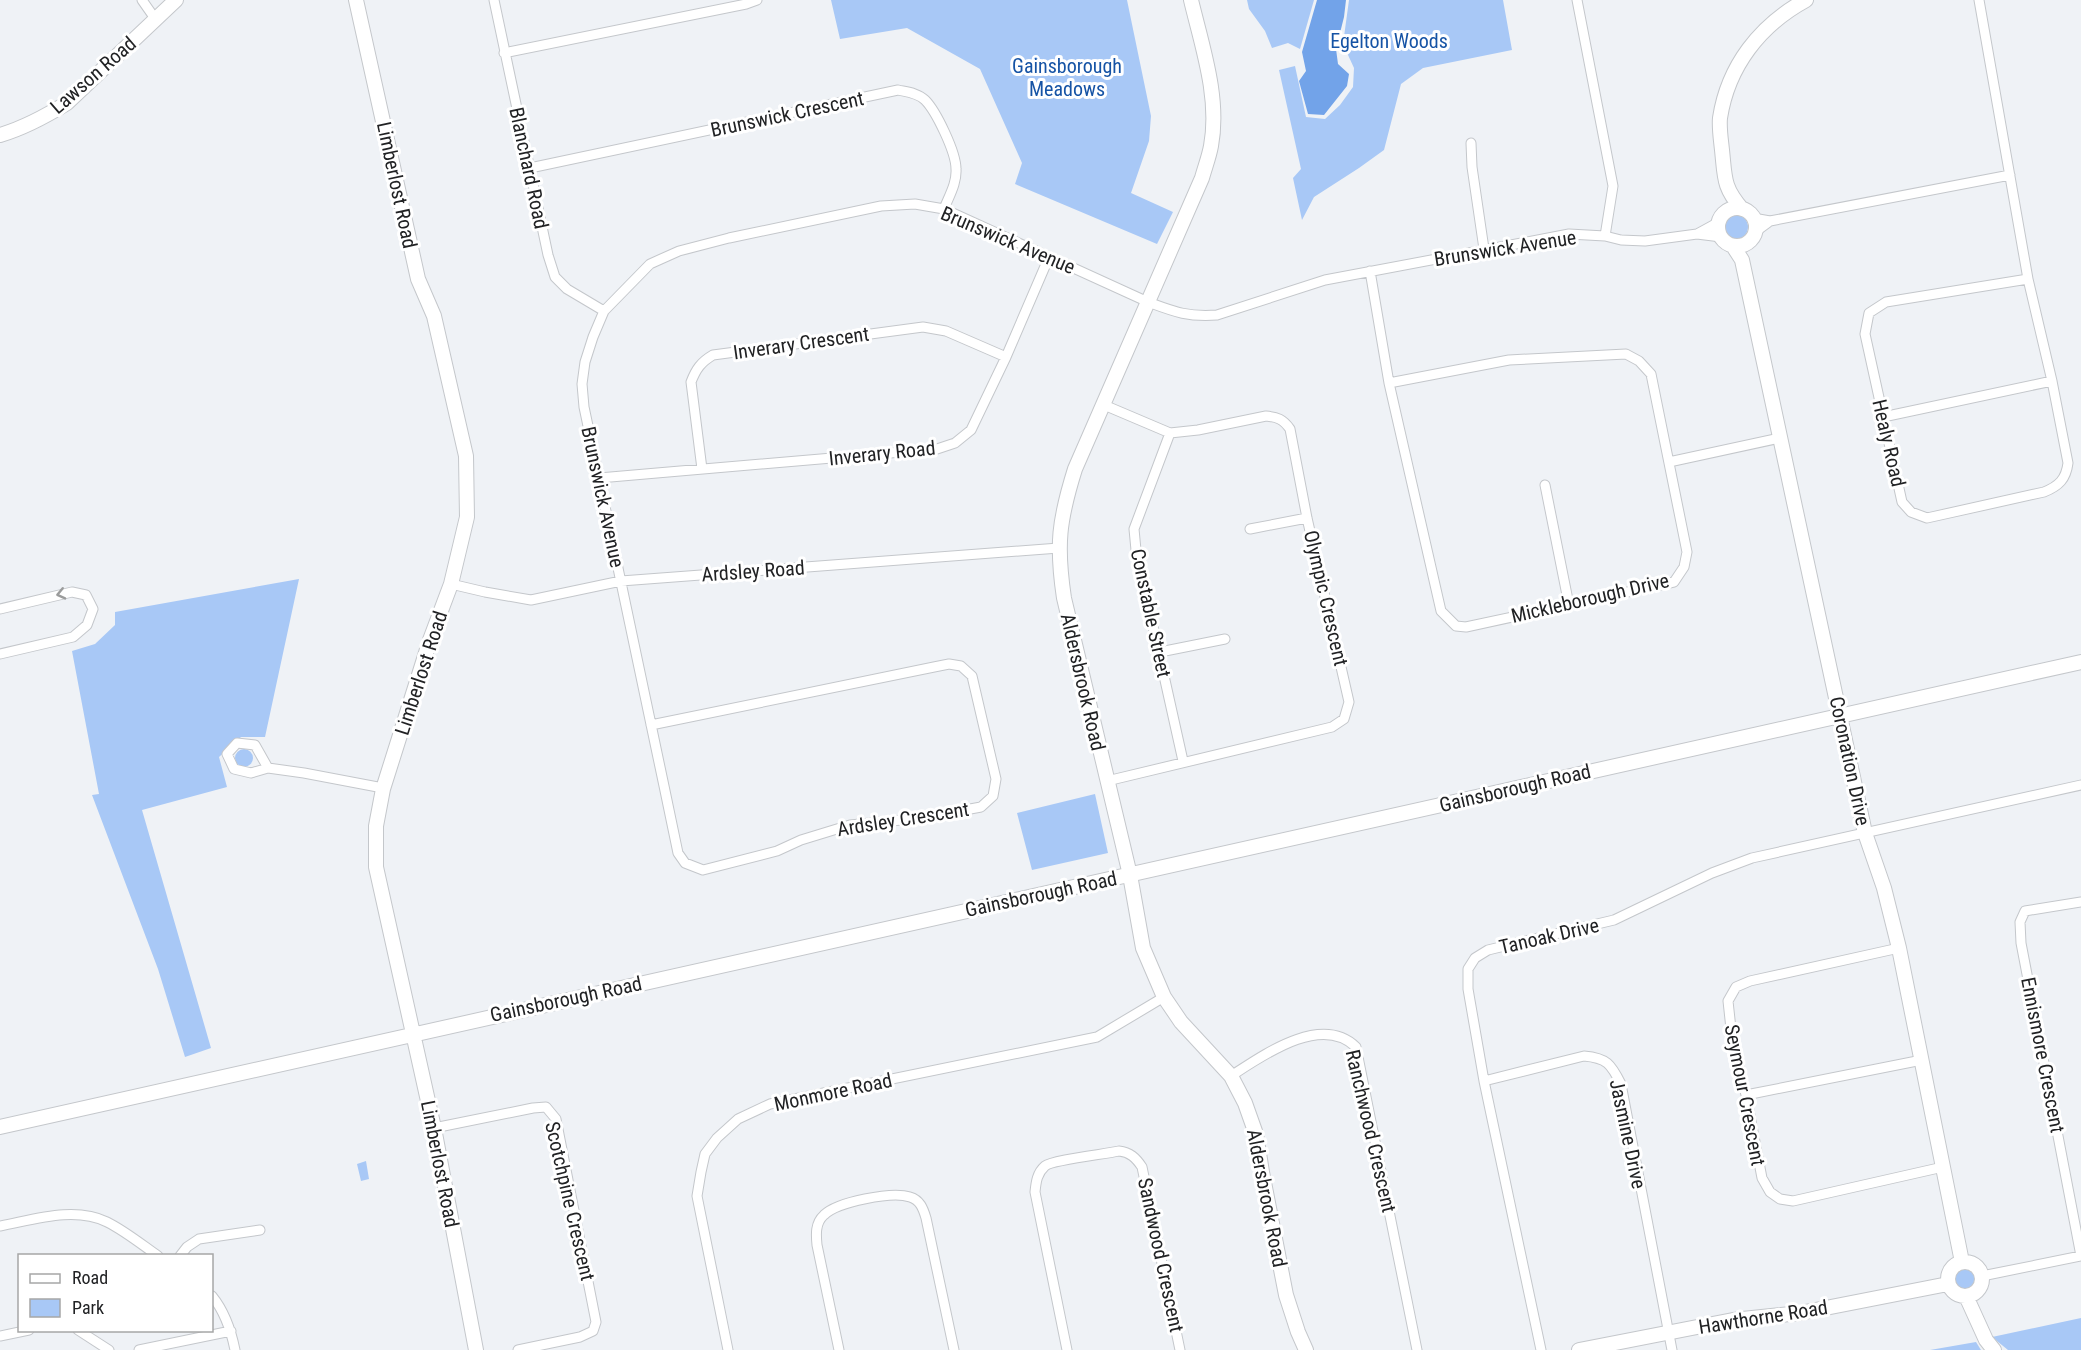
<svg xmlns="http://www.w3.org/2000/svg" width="2081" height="1350" font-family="'Roboto Condensed',sans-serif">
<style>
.green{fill:#a8c8f6}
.water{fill:#72a3e9}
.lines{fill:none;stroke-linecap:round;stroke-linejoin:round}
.street-casing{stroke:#c4c7cb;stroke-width:11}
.secondary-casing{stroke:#c4c7cb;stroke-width:16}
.street{stroke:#fff;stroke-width:9}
.secondary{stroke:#fff;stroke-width:14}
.oneway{stroke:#9b9c9c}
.labels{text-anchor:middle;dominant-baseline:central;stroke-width:6;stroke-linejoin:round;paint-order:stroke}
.park-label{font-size:20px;fill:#1553a5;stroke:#fff}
.street-label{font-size:20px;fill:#212224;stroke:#fff}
</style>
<rect width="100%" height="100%" fill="#eff2f6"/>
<path class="green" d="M831,0H1127L1151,116L1149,141L1131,193L1173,212L1157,244L1015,184L1022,163L980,69L907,28L840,39Z
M1247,0H1314L1300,49L1288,43L1272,48L1265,31L1249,9Z
M1349,0H1503L1512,50L1423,68L1401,84L1384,150L1359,168L1314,197L1302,220L1293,178L1301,169L1279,70L1295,66L1306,117L1325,119L1340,105L1353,87L1354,68L1343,44Z
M1724 227a12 12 0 1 1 24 0a12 12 0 1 1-24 0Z
M299,579L265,737H241L219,757L227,787L142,810L211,1048L185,1057L158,969L92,795L99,794L72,651L95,644L115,625V612Z
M235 758a9 9 0 1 1 18 0a9 9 0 1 1-18 0Z
M1095,794L1108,853L1032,870L1017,813Z
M366,1161L369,1179L361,1181L357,1164Z
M1951 1280a12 12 0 1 1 24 0a12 12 0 1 1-24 0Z
M2081,1318V1350H2008L1992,1337Z
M1976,1342L1981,1350H1930Z"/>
<path class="water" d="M1317,0H1346L1344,17L1336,49L1338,64L1349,74L1347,86L1324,115L1308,114L1299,81L1306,71L1302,52Z"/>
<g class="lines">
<g class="street-casing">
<path id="street" d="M142,0L156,20
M494,0L548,255L555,277L567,289L604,311
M1577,0L1613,186L1605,236
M1979,0L2028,279L2052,381L2068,463C2066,479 2059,486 2044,492L1927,518L1911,512L1902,502L1865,334L1869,313L1886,302L2028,279
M504,53L746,4L757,0
M1471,143L1472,167L1484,249
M530,168L898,90C907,92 918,93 925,100C936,111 956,152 956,169C957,183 949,196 944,209
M1753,218L1770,221L2010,175
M1755,232L1770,221
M1697,234L1719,222
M1370,271L1389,383L1509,360L1626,354L1639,361L1651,374L1687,552L1684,567L1674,582L1466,627L1456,626L1441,611L1389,383
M1104,405L1170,433L1198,430L1266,416C1277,417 1283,419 1290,429L1307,518L1349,702L1344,719L1332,727L1107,781
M1883,417L2052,381
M1170,433L1134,529L1136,550L1183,761
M1669,462L1780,438
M702,469L691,382C696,369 701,362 713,355L923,327L946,331L1006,357
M599,478L937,449L955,443L971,430L1006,357L1049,257
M1545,485L1569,605
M1250,529L1307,518
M451,584L485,592L531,600L621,581L1059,548
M0,609L72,592L86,595L93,609L87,625L73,637L0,654
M1160,652L1225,639
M651,725L934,667L949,664L961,666L972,676L996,779L993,796L981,807L922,818L850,825L801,840L777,851L703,870L685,863L678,853C647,704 615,555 584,407L582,384L585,362L593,337L604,311L650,264L679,251L729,238L881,206L915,204L944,209L1148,302C1175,312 1187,317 1217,315L1325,280L1569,234L1605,236L1621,240L1645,241L1697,234L1721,237
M268,768L251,773L234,769L227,754L237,743L255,745L268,768L304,773L383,788
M2081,902L2025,911L2020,922L2021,943L2081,1256
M1899,948L1750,981L1736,987L1728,1001L1732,1038L1746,1095L1762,1178L1770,1192L1780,1199L1793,1201L1943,1167
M1231,1076C1262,1056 1321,1013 1356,1047L1417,1350
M1484,1081L1584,1056C1607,1058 1611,1064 1621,1084L1672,1350
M1746,1095L1922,1060
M434,1128L533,1108L546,1107L556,1119L596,1322L593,1331L580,1337L518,1350
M0,1226C33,1220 74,1206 107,1222C125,1231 141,1244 158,1256
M180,1256L187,1247L199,1239L260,1230
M1982,1276L2081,1256
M212,1296C225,1312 231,1330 235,1350
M78,1330L109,1350
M0,1336L29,1330
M139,1350L231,1331
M728,1350L697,1196L701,1172L705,1154L717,1138L738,1119L770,1104L1097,1037L1164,997
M839,1350L817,1245C816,1235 815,1223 824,1215C837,1202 892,1191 910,1197C920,1200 923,1208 926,1218L954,1350
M1067,1350L1035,1192C1036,1182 1037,1173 1045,1166C1052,1160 1106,1154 1119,1151C1130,1152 1136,1158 1142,1167L1180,1350
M1541,1350L1484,1081L1468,989V969L1475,958L1488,950L1614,920L1712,873L1752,858L2081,785"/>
</g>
<g class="secondary-casing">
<path id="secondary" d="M356,0L418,279L434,316L466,456L467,517L451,584L430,640L383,789L376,826V867L434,1128L476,1350
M1191,0C1202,46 1220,98 1211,146C1209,157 1205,167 1202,178L1075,469C1059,520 1056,545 1064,598L1130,875L1143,948L1164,997L1181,1022L1231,1076L1245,1103L1256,1134L1262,1172L1286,1295L1298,1332L1306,1350
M0,135C24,128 46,116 67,103L176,0
M1718 227a19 19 0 1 1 38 0a19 19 0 1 1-38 0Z
M1742,209C1723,187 1725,178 1722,150C1721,140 1719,128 1720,118C1728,66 1760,25 1806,0
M1733,246L1742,260L1865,833L1884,888L1899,948L1962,1262
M0,1127L2081,662
M1948 1279a17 17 0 1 1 34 0a17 17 0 1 1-34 0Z
M1966,1296L1986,1340L1994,1350
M1579,1350L1733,1320L1800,1313L1948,1284"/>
</g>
<use href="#street" class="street"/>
<use href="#secondary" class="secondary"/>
</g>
<defs><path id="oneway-chevron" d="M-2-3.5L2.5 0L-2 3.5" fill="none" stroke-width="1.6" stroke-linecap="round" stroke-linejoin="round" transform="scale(1.5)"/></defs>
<use class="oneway" href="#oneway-chevron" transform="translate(61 594) rotate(167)"/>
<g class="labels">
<g class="park-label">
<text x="1389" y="41">Egelton Woods</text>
<text x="1067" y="66">Gainsborough<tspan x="1067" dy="23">Meadows</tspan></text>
</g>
<g class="street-label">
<text transform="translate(93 75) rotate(-41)">Lawson Road</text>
<text transform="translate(787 114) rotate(-12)">Brunswick Crescent</text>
<text transform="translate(529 168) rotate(78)">Blanchard Road</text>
<text transform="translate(397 185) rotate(78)">Limberlost Road</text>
<text transform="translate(1008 240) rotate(23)">Brunswick Avenue</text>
<text transform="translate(1505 248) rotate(-9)">Brunswick Avenue</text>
<text transform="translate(801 343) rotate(-8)">Inverary Crescent</text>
<text transform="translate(1889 443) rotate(77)">Healy Road</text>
<text transform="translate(882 453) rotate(-6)">Inverary Road</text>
<text transform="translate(603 497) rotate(78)">Brunswick Avenue</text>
<text transform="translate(753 571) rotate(-4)">Ardsley Road</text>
<text transform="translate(1326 598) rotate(77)">Olympic Crescent</text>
<text transform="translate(1590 598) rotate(-13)">Mickleborough Drive</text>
<text transform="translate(1151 613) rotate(78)">Constable Street</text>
<text transform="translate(421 673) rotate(-72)">Limberlost Road</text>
<text transform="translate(1083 682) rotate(77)">Aldersbrook Road</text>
<text transform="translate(1850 761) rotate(78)">Coronation Drive</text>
<text transform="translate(1515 788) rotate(-13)">Gainsborough Road</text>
<text transform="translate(903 819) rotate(-9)">Ardsley Crescent</text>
<text transform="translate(1041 894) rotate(-12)">Gainsborough Road</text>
<text transform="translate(1549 936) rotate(-13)">Tanoak Drive</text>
<text transform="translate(566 999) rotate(-12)">Gainsborough Road</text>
<text transform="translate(2043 1055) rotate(79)">Ennismore Crescent</text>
<text transform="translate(833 1092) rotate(-12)">Monmore Road</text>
<text transform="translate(1745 1095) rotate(79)">Seymour Crescent</text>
<text transform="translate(1371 1131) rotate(77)">Ranchwood Crescent</text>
<text transform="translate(1628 1134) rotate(78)">Jasmine Drive</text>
<text transform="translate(440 1164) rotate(79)">Limberlost Road</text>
<text transform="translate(1267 1198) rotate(79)">Aldersbrook Road</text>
<text transform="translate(570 1201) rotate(77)">Scotchpine Crescent</text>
<text transform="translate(1161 1255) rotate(78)">Sandwood Crescent</text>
<text transform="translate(1763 1317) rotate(-9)">Hawthorne Road</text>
</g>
</g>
<rect x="18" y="1254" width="195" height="78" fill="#ffffff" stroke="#a6a7a7" stroke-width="1.5"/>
<rect x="30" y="1274" width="30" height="9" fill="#ffffff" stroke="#a6a7a7" stroke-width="1.5"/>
<text x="72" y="1284" font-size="18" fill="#212224">Road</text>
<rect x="30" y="1299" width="30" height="18" fill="#a8c8f6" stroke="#a6a7a7" stroke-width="1.5"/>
<text x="72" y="1314" font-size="18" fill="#212224">Park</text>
</svg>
